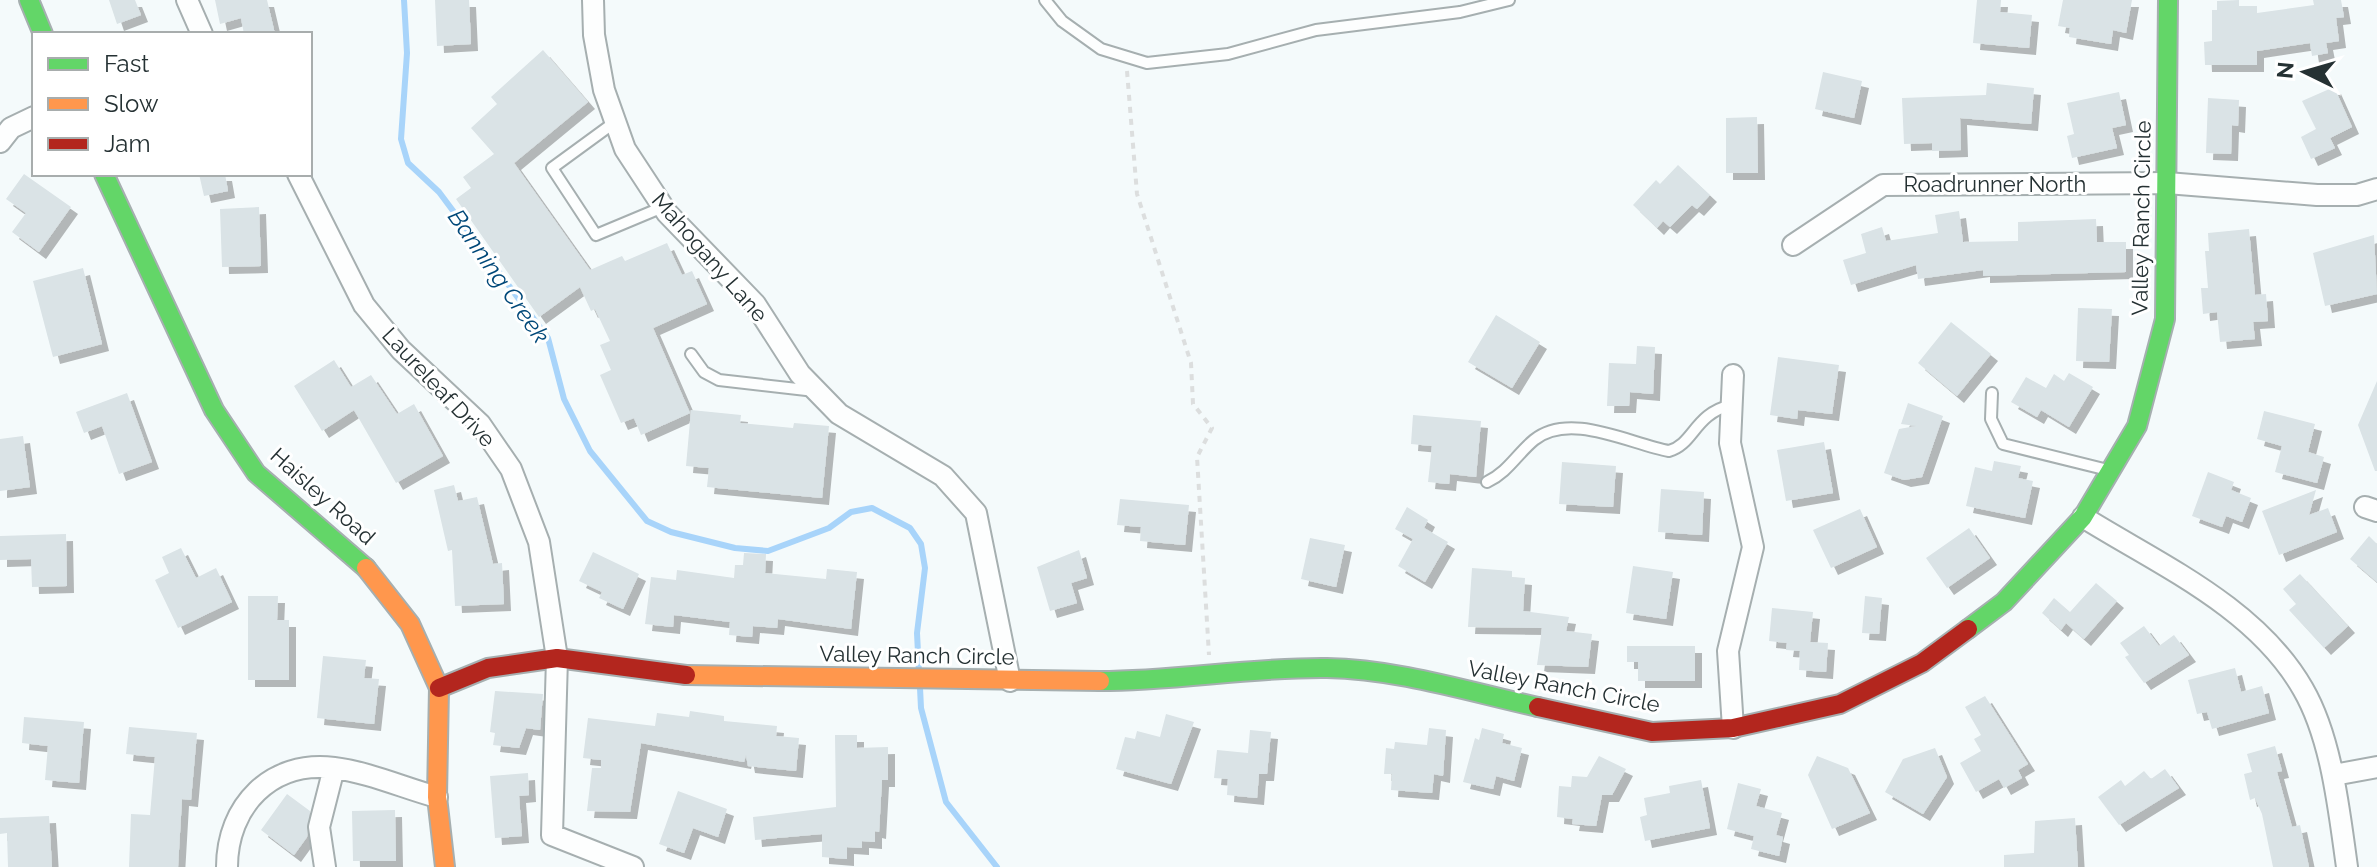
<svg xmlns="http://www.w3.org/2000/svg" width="2377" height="867" font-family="Raleway,sans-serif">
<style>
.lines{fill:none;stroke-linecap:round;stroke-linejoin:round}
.stream{stroke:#a8d4fa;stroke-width:6}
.building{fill:#dae3e6;filter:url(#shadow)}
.lane-casing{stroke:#a6afb0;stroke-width:14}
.street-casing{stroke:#a6afb0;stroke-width:24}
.fast-casing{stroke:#a6afb0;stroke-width:22}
.slow-casing{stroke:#a6afb0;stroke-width:22}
.jam-casing{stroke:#a6afb0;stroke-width:22}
.path{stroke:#dcdede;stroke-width:4;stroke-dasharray:6 6;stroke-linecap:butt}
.lane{stroke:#fdfefe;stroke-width:10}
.street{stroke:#fdfefe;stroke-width:20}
.fast{stroke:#63d668;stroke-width:18}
.slow{stroke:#ff974d;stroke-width:18}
.jam{stroke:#b3261e;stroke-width:18}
.labels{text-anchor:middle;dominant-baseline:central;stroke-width:6;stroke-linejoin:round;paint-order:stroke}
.street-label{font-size:22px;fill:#253133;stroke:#fff}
.water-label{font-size:24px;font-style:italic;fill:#004879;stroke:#fff}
</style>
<defs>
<filter id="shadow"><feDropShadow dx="7" dy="7" stdDeviation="0" flood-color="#0004"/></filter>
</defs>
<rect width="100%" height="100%" fill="#f4fafb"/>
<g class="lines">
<path class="stream" d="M404,0L407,53L401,139L408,163L439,192L548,338L564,399L590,451L647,521L671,532L735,548L768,551L829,528L851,512L872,508L910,528L921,544L925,568L917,633L919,673
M920,688L921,708L946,802L997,867"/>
</g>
<path class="building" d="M109,0H135L141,15L117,24Z
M215,0H267L275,34H244L241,18L220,24Z
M435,0H469L471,44L437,46Z
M1977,0H2001L2000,12L2032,15L2029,48L1973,43Z
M2063,0H2132L2126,33L2113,30L2111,44L2069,37L2070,28L2058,26Z
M2239,0V6H2257V13L2314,5L2313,0H2341L2344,17L2336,18L2339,41L2326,43L2328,53L2312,56L2310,43L2257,51V65H2205L2204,42L2212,41V10H2217V1Z
M543,50L588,102L514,163L590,270L622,256L625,261L667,243L682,275L692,271L707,304L653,328L690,413L641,435L634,418L621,423L600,375L611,370L600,345L610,341L595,309L591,311L580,287L539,317L456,199L471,188L463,177L494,154L471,128L497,104L491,97Z
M1823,72L1862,81L1854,118L1815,109Z
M1987,83L2034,88L2031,124L1960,118L1961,150L1932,151V143L1904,144L1902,98L1986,95Z
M2334,87L2352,127L2330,138L2335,148L2311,159L2301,137L2316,129L2302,101Z
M2119,92L2126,125L2112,128L2117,148L2072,158L2067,136L2074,134L2067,103Z
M2208,98L2239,100L2238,126L2232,125L2231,154L2206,153Z
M1757,117L1758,173H1726V118Z
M1678,165L1710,195L1697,209L1692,205L1670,227L1663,221L1657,228L1633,205L1656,180L1660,184Z
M24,174L71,207L39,252L12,232L26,213L6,199Z
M199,174H225L228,191L204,196Z
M259,207L261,266L222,267L220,209Z
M1959,211L1963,242L2018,241V222L2096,219L2097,242H2126V272L1983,276V270L1918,279L1916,265L1851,285L1843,260L1866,253L1861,234L1882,227L1886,241L1938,233L1935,215Z
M2249,229L2255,295L2266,294L2268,321L2253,322L2255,339L2220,342L2217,312L2203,314L2201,288H2208L2205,251H2209L2208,233Z
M2374,235L2377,294L2325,306L2313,253Z
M83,268L102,344L53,357L33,281Z
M2078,308L2112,309L2109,362L2076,361Z
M1496,315L1540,342L1512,388L1468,362Z
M1951,322L1991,354L1957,396L1918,363Z
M1637,346L1655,347L1653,394L1630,392L1629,406H1607L1609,363L1636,364Z
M1778,357L1839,365L1832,414L1798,410L1797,419L1770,415Z
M334,360L351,387L371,375L397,414L414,404L443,456L396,483L354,410L322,431L294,386Z
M2069,373L2093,387L2069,427L2041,410L2037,417L2011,402L2026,377L2046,388L2054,374L2064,381Z
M2377,381V471H2375L2358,425Z
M127,393L152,462L119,474L102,426L84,433L76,412Z
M1908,403L1943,416L1922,477L1904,480L1884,473L1899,429L1916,426L1901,424Z
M691,410L741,415L740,423L793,428L794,423L829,426L822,498L707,487L709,468L686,466Z
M2264,411L2315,424L2308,452L2324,457L2317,483L2275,472L2282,446L2257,439Z
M1413,415L1481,421L1476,477L1450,474L1449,484L1428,482L1432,446L1411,444Z
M23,436L30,487L0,491V439Z
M1824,442L1833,493L1786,501L1777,450Z
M1994,461L2021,466L2018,478L2033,481L2025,518L1966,506L1975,467L1992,471Z
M1562,462L1616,466L1613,507L1559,504Z
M2208,472L2234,482L2231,490L2251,498L2242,522L2226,516L2222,527L2192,516Z
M454,485L458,501L477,497L493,564L502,563L504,604L455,606L452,550L448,551L434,490Z
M1661,489L1704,492L1702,535L1658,532Z
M2316,490L2309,515L2328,508L2337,532L2279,555L2262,511Z
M1120,499L1189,505L1185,545L1140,541L1141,527L1117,525Z
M1407,507L1428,520L1424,528L1448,542L1425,582L1398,566L1413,539L1395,529Z
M1860,509L1877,547L1831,568L1813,530Z
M1969,528L1990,558L1947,588L1926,558Z
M66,534L67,586L32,587L31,559L0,560V536Z
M2369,536L2377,544V582L2350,559Z
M1310,538L1345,545L1336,587L1301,579Z
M181,548L196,578L216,568L232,602L178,628L155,580L169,573L162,557Z
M1079,550L1087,578L1071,583L1077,603L1050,611L1037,567Z
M593,552L639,574L623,609L599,598L602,592L579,581Z
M744,553L766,554L765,573L826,579L827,569L857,572L851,629L778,619L777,628L753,626L752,637L729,635L730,622L674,615L673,627L645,624L651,577L676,580L677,570L734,578L735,565H743Z
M1633,566L1673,572L1666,619L1626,613Z
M1472,568L1512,571V577L1525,578L1523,611L1569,617L1566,631L1592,634L1588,667L1537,665L1542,628L1468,627Z
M2300,574L2348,626L2324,648L2289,610L2296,604L2283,589Z
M2096,583L2117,601L2084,639L2066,623L2061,630L2042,613L2054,598L2070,612Z
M248,596H278L277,620H289V680H248Z
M1865,596L1882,598L1879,634L1862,633Z
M1772,608L1813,612L1810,642L1828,643L1826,672L1799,670L1800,651L1786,650L1787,643L1769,641Z
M2144,626L2159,646L2174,635L2189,655L2144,683L2125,657L2129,655L2120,643Z
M1627,646H1695V681H1638V662H1627Z
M323,656L366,660L364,678L379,679L374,724L317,718Z
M2235,668L2241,692L2262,686L2269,713L2212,729L2207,712L2197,714L2188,680Z
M495,691L543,694L540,730L526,728L519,748L493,745L495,733L490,732Z
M1985,696L2028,764L2018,770L2022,778L2004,788L1999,779L1976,792L1960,763L1981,751L1974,739L1981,735L1965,707Z
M690,711L724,716V721L777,726L776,736L799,738L796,771L748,766L746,755L744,762L641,743L630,812L587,811L592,768H601V760L583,758L588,718L655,726L657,713L689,717Z
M1166,714L1194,722L1171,784L1116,769L1125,737L1135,739L1137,731L1160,737Z
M24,717L84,722L79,783L45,780L48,746L22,743Z
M129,727L197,733L191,800L182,799L178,867H129L131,814L150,815L155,757L126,754Z
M1429,728L1446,730L1443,776L1434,774L1432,793L1391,790L1392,774H1384L1386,748L1394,749L1395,742L1427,745Z
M1482,728L1504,734L1502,743L1522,748L1514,781L1496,776L1493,789L1463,782L1475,738L1479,740Z
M1250,730L1271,732L1267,774H1259L1257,798L1227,795L1228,779L1214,778L1217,750L1248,753Z
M835,735H857V748L888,747V780H882L879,832L875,831V842L862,841V848L847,847V859L822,857V834L755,840L753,817L836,807Z
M2275,746L2282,771L2277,772L2292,827L2300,825L2309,867H2273L2262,814L2255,798L2250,800L2244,774L2252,772L2247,754Z
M1935,748L1947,777L1923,814L1885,792L1903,759Z
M1599,756L1626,769L1612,795H1602L1596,826L1572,824L1573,819L1557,817L1559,786L1571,787L1572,776L1587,777Z
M1817,756L1848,768L1870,813L1832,829L1808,775Z
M2165,769L2179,788L2119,825L2098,797L2121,780L2125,786L2144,771L2151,779Z
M528,773L529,795L519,796L522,836L495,838L490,776Z
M1701,780L1710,828L1645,841L1640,817L1647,815L1644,798L1670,793L1669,786Z
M1738,783L1761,789L1756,806L1782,813L1776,835L1783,837L1779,856L1751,849L1754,836L1727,829Z
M678,791L727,809L718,837L693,828L684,853L659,844Z
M287,794L310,811L307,837L294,855L261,830Z
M395,810L396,861H353L352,811Z
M49,816L52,867H8L7,833L0,834V818Z
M2075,818L2078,867H2004V855L2034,853L2035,821Z"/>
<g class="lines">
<g class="lane-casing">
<path id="lane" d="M1045,0L1062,21L1101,49L1147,63L1228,54L1316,30L1460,12L1509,0
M615,122L552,168L596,235L663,207
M691,354L704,372L719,380L815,391
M1992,393L1991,419L2003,444L2108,470
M1487,482C1508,472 1517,454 1534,440C1570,411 1630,444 1669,451C1694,444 1694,414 1731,405"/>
</g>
<g class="street-casing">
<path id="street" d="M187,0L202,34
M593,0L594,35L604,90L625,149L667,213L755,304L800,374L839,414L943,476L976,513L1010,681
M0,142L11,128L34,117
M298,174L364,305L401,350L480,424L511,469L539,542L557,658L552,835L633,867
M1793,245L1883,185L2167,183L2317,195H2357L2377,189
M2365,507L2377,511
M2083,517C2160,565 2256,607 2303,689C2332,739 2339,811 2347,867
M1733,728L1728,651L1753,547L1730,443L1733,375
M2334,775L2377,767
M227,867C227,806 271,760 334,768C368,772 404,788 437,797
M325,867L319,827L334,768"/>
</g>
<g class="fast-casing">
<path id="fast" d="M29,0L43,34
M104,174L214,410L256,473L366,568
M1968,629L2004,602L2083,517L2137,426L2165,319L2168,0
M1100,681C1176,681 1252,667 1327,668C1397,669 1470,692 1538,707"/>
</g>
<g class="slow-casing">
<path id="slow" d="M366,568L410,624L439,688L437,797L445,867
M686,675L1100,681"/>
</g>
<g class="jam-casing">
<path id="jam" d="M439,688L488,668L557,658L686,675
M1538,707L1652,732L1733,728L1840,704L1922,663L1968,629"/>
</g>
<path class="path" d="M1127,71L1137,194L1191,363L1193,404L1212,428L1197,457L1209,655"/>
<use href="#lane" class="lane"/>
<use href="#street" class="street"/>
<use href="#fast" class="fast"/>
<use href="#slow" class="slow"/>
<use href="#jam" class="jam"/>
</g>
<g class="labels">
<g class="street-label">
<text x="1995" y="184">Roadrunner North</text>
<text transform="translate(2141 218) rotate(-89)">Valley Ranch Circle</text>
<text transform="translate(710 257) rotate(49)">Mahogany Lane</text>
<text transform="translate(439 387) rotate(47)">Laureleaf Drive</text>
<text transform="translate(323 496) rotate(42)">Haisley Road</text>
<text transform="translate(917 655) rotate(1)">Valley Ranch Circle</text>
<text transform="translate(1564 686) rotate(11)">Valley Ranch Circle</text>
</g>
<g class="water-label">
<text transform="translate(499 276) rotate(55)">Banning Creek</text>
</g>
</g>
<rect x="32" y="32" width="280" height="144" fill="#ffffff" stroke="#a8adad" stroke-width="2"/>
<rect x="48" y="58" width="40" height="12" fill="#63d668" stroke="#a8adad" stroke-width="2"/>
<text x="104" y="72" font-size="24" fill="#253133">Fast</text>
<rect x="48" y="98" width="40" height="12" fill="#ff974d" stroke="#a8adad" stroke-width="2"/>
<text x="104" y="112" font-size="24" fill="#253133">Slow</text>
<rect x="48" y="138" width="40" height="12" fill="#b3261e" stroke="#a8adad" stroke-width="2"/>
<text x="104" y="152" font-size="24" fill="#253133">Jam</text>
<g transform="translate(2305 72) rotate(275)" stroke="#ffffff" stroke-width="6" paint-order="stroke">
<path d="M0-6L14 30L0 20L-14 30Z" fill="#253133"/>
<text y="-12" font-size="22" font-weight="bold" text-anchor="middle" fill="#253133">N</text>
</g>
</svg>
